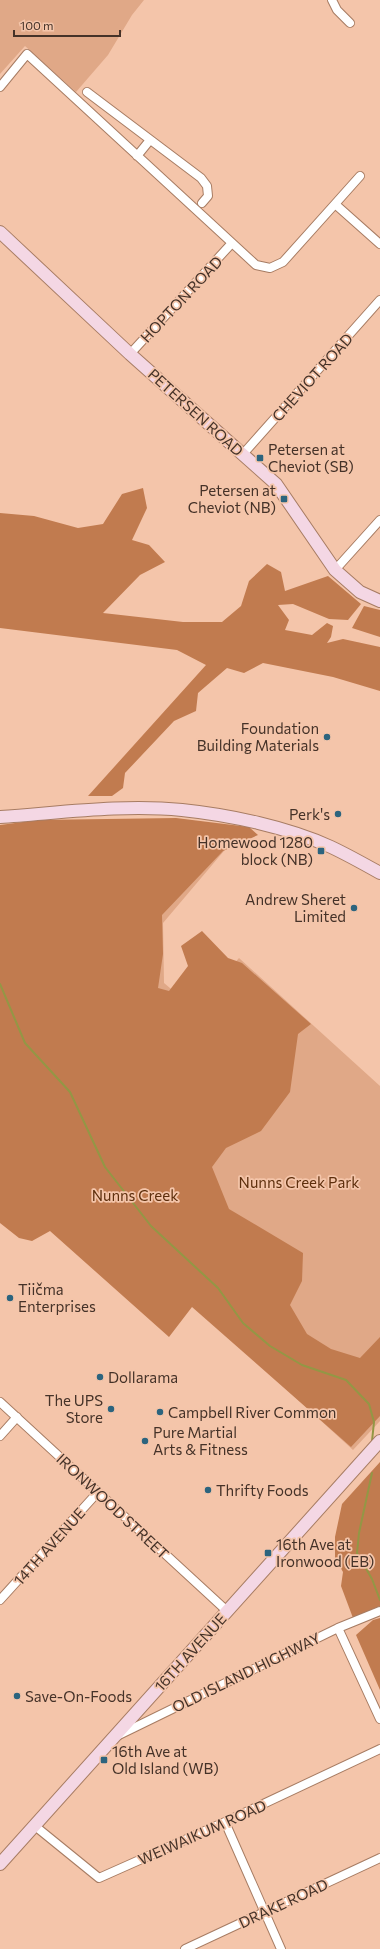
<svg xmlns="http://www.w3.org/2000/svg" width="380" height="1949" font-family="Commissioner,sans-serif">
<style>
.green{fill:#e0a887}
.forest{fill:#c17b4f}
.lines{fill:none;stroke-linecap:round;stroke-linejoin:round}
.stream{stroke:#939745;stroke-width:2}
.street-casing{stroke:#a77c63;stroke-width:10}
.secondary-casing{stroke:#a77c63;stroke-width:14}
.street{stroke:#fff;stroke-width:8}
.secondary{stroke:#f4d7e4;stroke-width:12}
.poi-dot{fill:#2c647e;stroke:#f4c5aa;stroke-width:1.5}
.labels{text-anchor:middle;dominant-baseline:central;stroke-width:3.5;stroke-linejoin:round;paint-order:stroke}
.street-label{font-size:15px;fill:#453228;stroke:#f4c5aa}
.poi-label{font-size:15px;fill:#453228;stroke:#f4c5aa;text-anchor:start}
.park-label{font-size:15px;fill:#5d2e0c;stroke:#f4c5aa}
</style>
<rect width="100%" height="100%" fill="#f4c5aa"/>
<path class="green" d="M0,0H144L132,15L108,55L76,92L25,46L0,74Z
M240,832L163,923L164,983L195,1009L239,958L380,1086V1421L353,1450L194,1305L0,903Z"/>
<path class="forest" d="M143,488L147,508L132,540L149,545L165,562L140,575L103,613L183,622H222L241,606L249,581L267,564L281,572L285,591L328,576L361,604L348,620L329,619L293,604L278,605L289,620L285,630L312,635L327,623L333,626L331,637L327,643L343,639L380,647V691L333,677L263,663L244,673L227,668L198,693L196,711L174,721L125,773L123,788L112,796H88L206,665L177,650L0,628V513L34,516L78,528L103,524L122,494Z
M364,606L380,610V637L352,628Z
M176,818L249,827L258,835L223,851L162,915L163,954L158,988L169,991L188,966L181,946L202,931L228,958L242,963L311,1024L298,1034L290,1092L261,1131L226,1148L212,1167L229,1209L303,1253L302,1281L290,1305L307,1334L331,1349L360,1358L380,1337V1416L351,1447L192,1307L169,1337L50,1231L32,1241L19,1238L0,1223V825L38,820Z
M380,1462V1606L353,1618L341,1586L343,1572L335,1558V1537L342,1504Z
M380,1618V1690L356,1635L373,1620Z"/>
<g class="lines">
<path class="stream" d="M0,984L25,1043L70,1092L105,1167L151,1226L218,1288L243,1323L270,1346L302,1365L346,1380L369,1404L374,1422L372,1441
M372,1473L359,1533L357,1553L372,1579L380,1600"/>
<g class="street-casing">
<path id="street" d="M332,0L337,10L350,23
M0,87L27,54L256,265L270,268L283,262L335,204L380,244
M87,92L201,178L207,186L208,196L202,203
M137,156L150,140
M335,204L360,176
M130,354L232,243
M243,454L380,300
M335,570L380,520
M0,1402L227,1611
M0,1436L17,1417
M0,1600L98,1492
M338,1628L380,1719
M119,1735L338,1628L380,1611
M225,1822L281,1949
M35,1826L99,1878L225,1822L380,1749
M185,1949L380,1858"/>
</g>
<g class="secondary-casing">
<path id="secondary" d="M0,232L130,354L276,484L335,570L360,592L380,601
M0,817C60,813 122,804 182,810C230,815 287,827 331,847C348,855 364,864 380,873
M0,1864L380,1441"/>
</g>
<use href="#street" class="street"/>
<use href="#secondary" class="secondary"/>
</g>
<g class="poi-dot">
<rect x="256" y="454" width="8" height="8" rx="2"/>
<rect x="280" y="495" width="8" height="8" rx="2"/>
<circle cx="327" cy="737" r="4"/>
<circle cx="338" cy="814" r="4"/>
<rect x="317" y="847" width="8" height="8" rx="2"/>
<circle cx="354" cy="908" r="4"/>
<circle cx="10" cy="1298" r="4"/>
<circle cx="100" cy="1377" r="4"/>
<circle cx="111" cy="1409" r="4"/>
<circle cx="160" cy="1412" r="4"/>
<circle cx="145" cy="1441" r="4"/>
<circle cx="208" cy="1490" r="4"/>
<rect x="264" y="1549" width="8" height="8" rx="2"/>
<circle cx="17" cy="1696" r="4"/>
<rect x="100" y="1756" width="8" height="8" rx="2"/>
</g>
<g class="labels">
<g class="street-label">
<text transform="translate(181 299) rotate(-47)">HOPTON ROAD</text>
<text transform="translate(312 377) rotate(-48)">CHEVIOT ROAD</text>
<text transform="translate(196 412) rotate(42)">PETERSEN ROAD</text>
<text transform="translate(113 1506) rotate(43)">IRONWOOD STREET</text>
<text transform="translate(49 1546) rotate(-48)">14TH AVENUE</text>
<text transform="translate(190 1652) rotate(-48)">16TH AVENUE</text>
<text transform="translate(246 1672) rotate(-26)">OLD ISLAND HIGHWAY</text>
<text transform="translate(202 1832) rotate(-24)">WEIWAIKUM ROAD</text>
<text transform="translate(283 1903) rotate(-25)">DRAKE ROAD</text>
</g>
<g class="poi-label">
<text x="268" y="449">Petersen at<tspan x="268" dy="17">Cheviot (SB)</tspan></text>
<text x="276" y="490" text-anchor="end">Petersen at<tspan x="276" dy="17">Cheviot (NB)</tspan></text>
<text x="319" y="728" text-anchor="end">Foundation<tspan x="319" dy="17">Building Materials</tspan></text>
<text x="330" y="814" text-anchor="end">Perk's</text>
<text x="313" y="842" text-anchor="end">Homewood 1280<tspan x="313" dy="17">block (NB)</tspan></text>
<text x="346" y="899" text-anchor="end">Andrew Sheret<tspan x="346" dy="17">Limited</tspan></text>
<text x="18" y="1289">Tiičma<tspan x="18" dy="17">Enterprises</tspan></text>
<text x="108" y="1377">Dollarama</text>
<text x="103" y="1400" text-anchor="end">The UPS<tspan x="103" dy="17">Store</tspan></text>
<text x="168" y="1412">Campbell River Common</text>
<text x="153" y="1432">Pure Martial<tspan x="153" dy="17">Arts &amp; Fitness</tspan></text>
<text x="216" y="1490">Thrifty Foods</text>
<text x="276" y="1544">16th Ave at<tspan x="276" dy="17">Ironwood (EB)</tspan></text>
<text x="25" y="1696">Save-On-Foods</text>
<text x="112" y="1751">16th Ave at<tspan x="112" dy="17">Old Island (WB)</tspan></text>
</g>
<g class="park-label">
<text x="299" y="1182">Nunns Creek Park</text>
<text x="135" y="1195">Nunns Creek</text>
</g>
</g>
<path d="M14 30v6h106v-6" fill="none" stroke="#453228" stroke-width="2"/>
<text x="20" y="30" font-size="12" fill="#453228" stroke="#f4c5aa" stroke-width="3" paint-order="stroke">100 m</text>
</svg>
